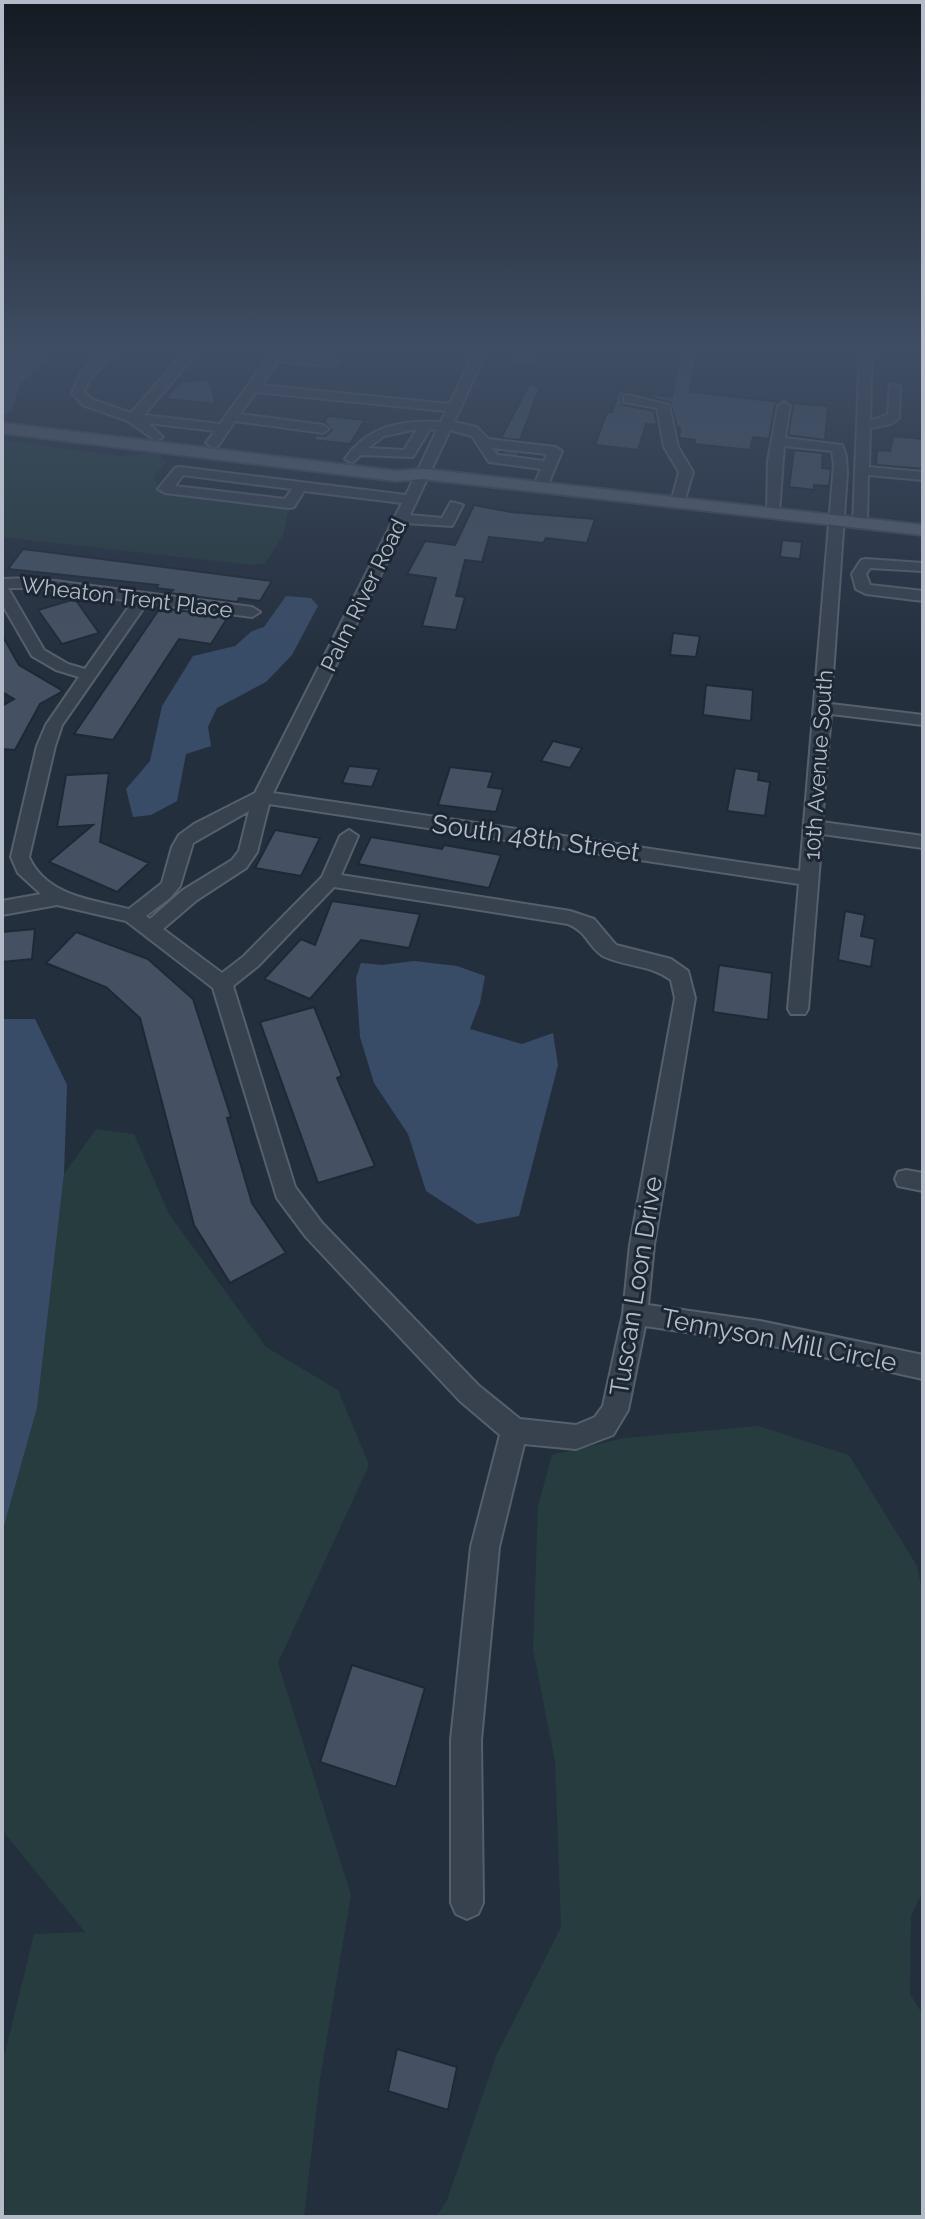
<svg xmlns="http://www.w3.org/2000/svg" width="925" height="2219" font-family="Raleway,sans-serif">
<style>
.green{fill:#263c3f}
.water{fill:#394c67}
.building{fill:#455162;stroke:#1f2835;stroke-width:2}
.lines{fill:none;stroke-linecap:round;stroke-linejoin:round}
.minor-tunnel{stroke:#3a4453;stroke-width:13;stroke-dasharray:13 7;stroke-linecap:butt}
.minor-casing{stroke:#565f6c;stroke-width:4}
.major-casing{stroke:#414a57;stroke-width:4}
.minor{fill:#38414e;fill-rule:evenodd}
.major{fill:#56606e;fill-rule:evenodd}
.labels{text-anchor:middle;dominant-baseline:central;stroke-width:6;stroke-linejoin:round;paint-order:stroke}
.far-street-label{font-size:22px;fill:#b4bcc9;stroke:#1d2633}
.street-label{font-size:26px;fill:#b4bcc9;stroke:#1d2633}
</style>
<rect width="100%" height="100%" fill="#242f3e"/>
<path class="green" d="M2,440L120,456L161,452V462L168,459L154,476L157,484L290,504L283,535L265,564L252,565L2,537Z
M96,1129L134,1134L169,1214L266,1347L338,1390L369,1465L278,1663L351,1895L320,2079L304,2217H5L3,2061L34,1934L85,1932L2,1830V1533L37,1408L64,1174Z
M758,1426L849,1455L917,1566L923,1596V1891L911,1916L910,1994L923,2015V2217H436L447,2200L496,2056L561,1927L555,1762L533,1649L538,1506L552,1455L624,1438Z"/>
<path class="water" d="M2,348H57L20,384L12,409L2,417Z
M286,596L311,598L318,606L292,655L266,682L217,708L208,727L211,746L186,754L177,801L151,815L133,817L126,789L150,761L162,706L193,656L235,646L252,631L264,627Z
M414,961L457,966L485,976L480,1003L470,1029L522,1044L553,1033L558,1065L519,1216L477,1224L426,1191L408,1134L374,1083L360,1037L356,978L361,963L382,965Z
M2,1019H35L67,1085L64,1174L37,1408L2,1533Z"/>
<path class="building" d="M517,348H540L529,366L508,364Z
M681,348H698L690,392L779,402L775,405L769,439L753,437L750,450L695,444V440L679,438L680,428L677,427L670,402L629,392L672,397Z
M209,379L216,404L165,399L179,382Z
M530,383L540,387L520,440L501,438Z
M619,391L628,392L621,396L623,405L654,411L657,425L646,424L638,450L595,445L607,412H612Z
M790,403L828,406L825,440L788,435L793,406Z
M328,416L337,417L365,420L350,444L313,440L316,435L325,436L332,430L324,422Z
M893,436L923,439V469L876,465L877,450L890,451Z
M794,450L823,453L822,468L831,469L829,486L814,485V490L789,487Z
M474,505L511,512L595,519L587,543L546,538L543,543L489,537L482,562L465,560L456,596L465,597L456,630L422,626L436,578L407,574L425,541L455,545Z
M782,540L802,542L800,559L780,557Z
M23,549L133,563L272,581L260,601L239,598L237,602L170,593L173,590L156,588L158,585L8,569Z
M75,599L99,633L62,644L38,610Z
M160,608L228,617L211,644L179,639L113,740L74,734Z
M673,633L700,636L696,657L670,655Z
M2,635L19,665L63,691L40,704L15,750L2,749V706L14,699L2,692Z
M706,685L753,690L751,721L703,715Z
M553,741L582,748L570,768L541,761Z
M349,766L379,769L372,787L342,783Z
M450,767L493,772L488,787L503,789L496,812L438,805Z
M735,768L759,772L758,780L770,782L765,816L727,811Z
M109,773L100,842L149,863L117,892L49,862L93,825L57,827L66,775Z
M275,830L320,838L301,876L255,868Z
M371,837L442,849L444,845L501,855L489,888L358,864Z
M332,901L420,914L409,948L361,940L310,999L264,979L301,939L315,945Z
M845,911L865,915L861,936L875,939L871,967L838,960Z
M35,929L32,959L2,962V932Z
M76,932L148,959L193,999L231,1117L227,1118L252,1203L286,1253L230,1283L194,1225L140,1018L106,987L46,963Z
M719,965L772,973L768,1020L713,1012Z
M314,1007L342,1076L337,1078L375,1166L318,1183L260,1022Z
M352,1665L425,1688L396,1787L320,1762Z
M397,2049L457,2067L448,2110L388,2091Z"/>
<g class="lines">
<path class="minor-tunnel" d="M507,451L513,459"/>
<g class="minor-casing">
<path id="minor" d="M105,348H118L90,379L84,392L91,399L131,413L188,348H201L144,415L220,424L275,348H287L283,354L332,358L338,362L332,366L278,361L261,385L450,404L476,348H488L454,422L477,427L488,439L555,447L562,451L547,487L540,491L533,487L541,469L489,462L472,436L450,430L410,515L442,518L451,502L463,505L452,526L406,523L273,793L800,871L834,464L832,451L784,446L779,513L777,516H767L768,461L778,406L784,402L790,406L785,438L842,445L846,456L847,473L831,704L923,715V725L831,714L822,822L923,836V848L822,834L808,1009L805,1014H791L788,1009L799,884L269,804L257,852L246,868L197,900L163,929L222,973L244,956L322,877L340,836L349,830L358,836L341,875L570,911L594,919L616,945L671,959L688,971L695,998L654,1245L648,1305L760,1321L923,1355V1379L760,1343L645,1326L628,1410L613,1435L576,1449L524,1444L499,1547L481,1740L483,1903L478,1914L467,1919L456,1914L451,1903V1740L471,1547L500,1435L460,1401L306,1237L277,1198L213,988L126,921L57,905L2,915V901L41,894L18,873L11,857L37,746L46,725L79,677L56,670L32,656L2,604V579L32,578L252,607L260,612L252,617L147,603L62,725L55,746L29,857C46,896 93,900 129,909L162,883L172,847L179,835L194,824L255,793L402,503L304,491L294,507L289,508L165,493L158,489L175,468L180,467L406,495L437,430L430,429L413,457L361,455L352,463L345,459C369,425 401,420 441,422L446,411L256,392L240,414L323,425L329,429L323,433L235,421L218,446L213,447L206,443L215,431L148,423L163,437L156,441L128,421L83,405L72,393L80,375ZM417,429L404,450L368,448L384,436ZM491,448L547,454L544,461L498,455ZM183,475L292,489L285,499L175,486ZM8,588H32L133,601L85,669L68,664L44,650ZM249,811L239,851L232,860L183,890L150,919L146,916L170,898L180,886L193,843ZM334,887L568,924C587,931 590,950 605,957C628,967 651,965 671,980L675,998L630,1245L623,1314L603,1406L595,1417L576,1425L520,1419L478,1385L322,1223L295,1187L233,986L258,966Z
M860,348H872L870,421L888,414L890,384L900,387L899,418L891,424L870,428L869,467L923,472V480L868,475L867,523L860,527L853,523Z
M628,395L669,405L678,447L693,472L683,506L671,503L679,472L664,447L657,408L624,402V396Z
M866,559L923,563V571L870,568L866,574L870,585L923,591V601L866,594L856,589L852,574L861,560Z
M906,1170L923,1173V1191L898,1186L895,1179L898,1172Z"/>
</g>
<g class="major-casing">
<path id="major" d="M2,423L396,471L423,469L923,525V535L423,479L396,481L2,433Z"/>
</g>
<use href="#minor" class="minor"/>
<use href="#major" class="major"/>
</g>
<linearGradient id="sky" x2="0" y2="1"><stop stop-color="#141a22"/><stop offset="0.53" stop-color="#3f4d63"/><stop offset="1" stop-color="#3f4d63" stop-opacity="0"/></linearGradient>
<rect width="925" height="659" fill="url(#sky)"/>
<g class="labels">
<g class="far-street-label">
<text transform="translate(363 595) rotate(-64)">Palm River Road</text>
<text transform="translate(127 597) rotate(7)">Wheaton Trent Place</text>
<text transform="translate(818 765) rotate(-86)">10th Avenue South</text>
</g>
<g class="street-label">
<text transform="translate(536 838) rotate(8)">South 48th Street</text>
<text transform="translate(636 1286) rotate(-81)">Tuscan Loon Drive</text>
<text transform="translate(779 1340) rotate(11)">Tennyson Mill Circle</text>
</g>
</g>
<rect width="925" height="2219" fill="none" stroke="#b4bcc9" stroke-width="8"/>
</svg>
